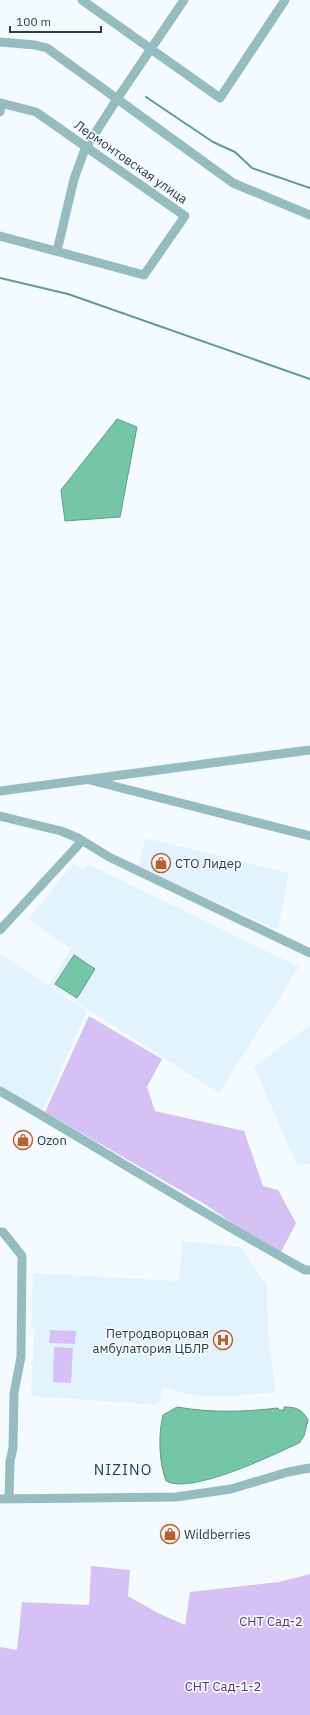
<svg xmlns="http://www.w3.org/2000/svg" width="310" height="1715" font-family="'IBM Plex Sans',sans-serif">
<style>
.built{fill:#e3f3fe}
.green{fill:#d5c1f4}
.water{fill:#75c5a7;stroke:#609c8a}
.lines{fill:none;stroke-linecap:round;stroke-linejoin:round}
.stream{stroke:#609c8a;stroke-width:2}
.minor{stroke:#96bcbf;stroke-width:9}
.labels{text-anchor:middle;dominant-baseline:central;stroke-width:3.5;stroke-linejoin:round;paint-order:stroke}
.street-label{font-size:13px;fill:#2f3c45;stroke:#f4fbff}
.poi-label{font-size:13px;fill:#2f3c45;stroke:#f4fbff;text-anchor:start}
.park-label{font-size:13px;fill:#5b3982;stroke:#f4fbff}
.quarter-label{font-size:15px;letter-spacing:1px;fill:#234051;stroke:#f4fbff}
</style>
<rect width="100%" height="100%" fill="#f4fbff"/>
<path class="built" d="M146,838L289,873L278,930L138,866Z
M73,864L84,870L88,864L299,967L219,1093L49,985L71,949L28,919Z
M0,954L87,1011L43,1111L0,1087Z
M310,1025V1164L297,1165L254,1067Z
M182,1241L240,1247L267,1285L268,1331L276,1392L236,1396H201L183,1393L163,1387L161,1399L154,1405L31,1396L34,1329H31L33,1273L179,1281Z"/>
<path class="green" d="M89,1016L162,1059L147,1087L155,1111L244,1131L263,1186L278,1190L296,1223L281,1252L255,1239L206,1205L45,1112Z
M50,1330L76,1331L75,1344L49,1343Z
M54,1347L73,1348L71,1383L53,1382Z
M91,1566L130,1570L128,1596L158,1613L185,1625L190,1592L279,1582L310,1574V1715H0V1647L17,1650L22,1602L89,1605Z"/>
<path class="water" d="M117,419L137,427L120,517L65,521L61,490Z
M74,955L95,969L77,998L55,984Z
M177,1407C211,1413 244,1412 278,1408L279,1410H284V1407C296,1407 302,1409 308,1420L304,1436L299,1443C273,1455 191,1495 166,1481C159,1462 158,1435 163,1415Z"/>
<g class="lines">
<path class="stream" d="M146,97L213,142L235,152L252,168L310,188
M0,278L68,294L310,379"/>
<path class="minor" d="M82,0L220,98L285,0
M0,42L35,45L47,48L233,183L310,215
M0,112L1,103L36,112L185,216L144,275L0,236
M57,251L74,179L85,149L117,99L184,0
M90,780L310,836
M0,791L310,750
M0,816L61,831L78,838L109,857L310,953
M0,930L82,841
M0,1091C102,1150 202,1213 305,1270H310
M0,1232H3L22,1256L21,1357L14,1393L13,1448L10,1461L9,1499
M0,1499L176,1497L231,1489L288,1472L310,1468"/>
</g>
<defs>
<g id="shop-ring" transform="scale(1)"><circle r="9.5" fill="#f4fbff" stroke="#c25d2b" stroke-width="1.5"/><path d="M-5-2.5h2.3a2.7 3.5 0 0 1 5.4 0H5L5.5 6h-11ZM-1.5-2.5h3a1.5 2.3 0 0 0-3 0Z" fill="#c25d2b"/></g>
<g id="hospital-ring" transform="scale(1)"><circle r="9.5" fill="#f4fbff" stroke="#c25d2b" stroke-width="1.5"/><path d="M-5-5h3v3.5h4V-5h3V5h-3V1.5h-4V5h-3Z" fill="#c25d2b"/></g>
</defs>
<g fill-rule="evenodd">
<use href="#shop-ring" x="161" y="863"/>
<use href="#shop-ring" x="23" y="1140"/>
<use href="#hospital-ring" x="223" y="1340"/>
<use href="#shop-ring" x="170" y="1534"/>
</g>
<g class="labels">
<g class="street-label">
<text transform="translate(131 162) rotate(35)">Лермонтовская улица</text>
</g>
<g class="poi-label">
<text x="175" y="863">СТО Лидер</text>
<text x="37" y="1140">Ozon</text>
<text x="209" y="1333" text-anchor="end">Петродворцовая<tspan x="209" dy="15">амбулатория ЦБЛР</tspan></text>
<text x="184" y="1534">Wildberries</text>
</g>
<g class="park-label">
<text x="271" y="1621">СНТ Сад-2</text>
<text x="223" y="1686">СНТ Сад-1-2</text>
</g>
<g class="quarter-label">
<text x="123" y="1469">NIZINO</text>
</g>
</g>
<path d="M10 26v6h91v-6" fill="none" stroke="#2f3c45" stroke-width="2"/>
<text x="16" y="26" font-size="12" fill="#2f3c45" stroke="#f4fbff" stroke-width="3" paint-order="stroke">100 m</text>
</svg>
